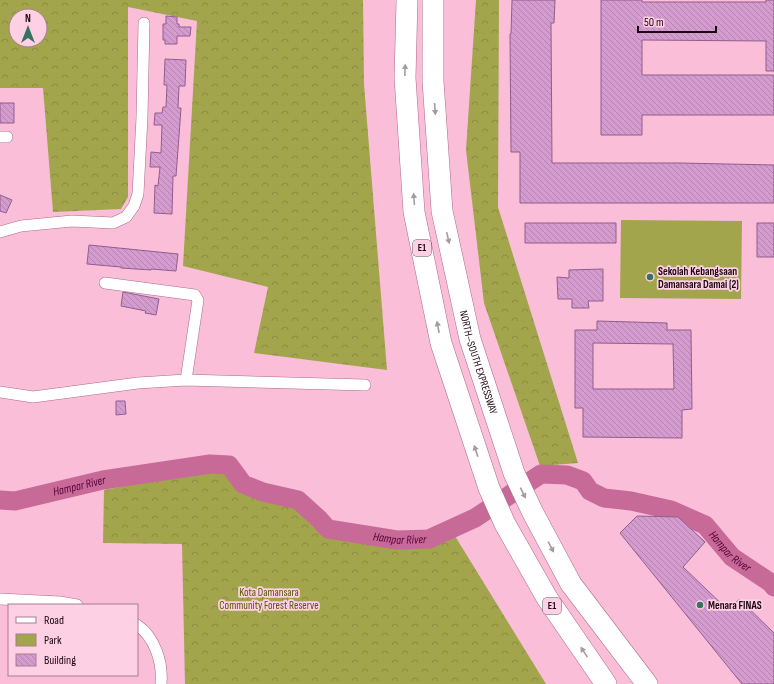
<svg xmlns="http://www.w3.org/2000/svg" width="774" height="684" font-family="'Sofia Sans Condensed',sans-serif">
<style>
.green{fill:#a3a54d}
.forest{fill:url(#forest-crowns);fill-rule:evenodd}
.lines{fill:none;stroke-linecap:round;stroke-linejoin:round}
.river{stroke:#c76a98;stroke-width:19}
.building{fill:url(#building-back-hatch);stroke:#925d8d;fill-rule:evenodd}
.street-casing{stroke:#ad6989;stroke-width:12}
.highway-casing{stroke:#ad6989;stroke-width:22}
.street{stroke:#fff;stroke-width:11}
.highway{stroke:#fff;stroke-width:21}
.oneway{fill:#a49ba0}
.poi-dot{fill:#35725f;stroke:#fed0e4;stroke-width:1.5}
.labels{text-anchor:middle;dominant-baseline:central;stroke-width:3.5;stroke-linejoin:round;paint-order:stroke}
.shield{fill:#fed0e4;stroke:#604150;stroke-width:1}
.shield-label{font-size:10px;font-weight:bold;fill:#1c0411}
.poi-label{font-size:11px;font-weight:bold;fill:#1c0411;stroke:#fed0e4;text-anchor:start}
.street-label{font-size:11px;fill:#1c0411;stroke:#fed0e4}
.park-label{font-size:11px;fill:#545500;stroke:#fed0e4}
.water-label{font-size:12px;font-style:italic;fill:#570037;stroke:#fed0e4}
</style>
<defs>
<pattern id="forest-crowns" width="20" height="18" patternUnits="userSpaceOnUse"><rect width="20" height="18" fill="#a3a54d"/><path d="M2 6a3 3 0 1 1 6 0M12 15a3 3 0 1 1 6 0" fill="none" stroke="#8c8c42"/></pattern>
<pattern id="building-back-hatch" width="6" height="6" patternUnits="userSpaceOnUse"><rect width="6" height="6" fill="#d49bce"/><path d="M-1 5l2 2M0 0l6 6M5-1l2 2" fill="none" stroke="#b584b0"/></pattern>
</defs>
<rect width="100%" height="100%" fill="#fabed9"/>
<path class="green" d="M621,220L742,221L741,299L620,298Z"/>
<path class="forest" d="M0,0H363L364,84L387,370L254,353L268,287L183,266L197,21L128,7V197L121,209L53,212L43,88H0ZM16,16H40V40H16Z
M476,0H499L498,207L578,463L540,466L484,303L466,150Z
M204,471L227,472L239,488L261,499L295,506L326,535L397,546H430L455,536L546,684H185L182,544L103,543L104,490Z"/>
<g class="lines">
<path class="river" id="s1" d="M0,500L15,501L103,480L210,464L229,465L243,484L263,492L298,500L319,519L328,529L397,540L429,539L475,518L541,474L567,475L583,481L590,491L604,498L631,501L671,510L705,525L732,557L771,583L774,587"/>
</g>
<path class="building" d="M512,0H555L554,23H551L552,163H680L774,165V203H520V152H511L510,34H511Z
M601,0H642V2H766V0H774V71H766V41L642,40V75H774V115H642V135H601Z
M166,16L177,17V24H179V27H191L190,36H177V44H165V40H163V24H166Z
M165,59L186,60L185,86H179L178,108H181L179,136L176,176H173L172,214L154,213L155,185L158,186L160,167H150L151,152L161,153L162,125H154L155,113H162L163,107H166L167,85H164Z
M0,103H14V123H0Z
M0,195L12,200L6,213L0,211Z
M525,223H616V243H525Z
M757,223H774V257H757Z
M89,245L178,254L176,271L151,269V270L121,268V267L87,264Z
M603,269V301H588L589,308H572V299H558L557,277L569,278V270Z
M123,292L159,299L156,315L145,313L146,311L121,306Z
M597,321L667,323V330H691L692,409L682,410V438L583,437V408H575V330H597ZM593,343L673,344L674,389H593Z
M116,401H125L126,414L116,415Z
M637,516L678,517L705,542L683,567L728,610L739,599L774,633V684H742L620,533Z"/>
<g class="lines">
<g class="street-casing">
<path id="street" d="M0,137H7
M0,232L21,226L72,221L113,223L126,217L134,206L138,194L142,117L144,23
M105,283L195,295L198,300L186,380
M0,392L33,397L138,383L186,380L365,385
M0,599L60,602L77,605
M137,625C155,637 163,663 161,684"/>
</g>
<g class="highway-casing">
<g id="highway">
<path d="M407,0L405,78L414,212L441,343L489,488L505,524L547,598L606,684"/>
<path id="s2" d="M433,0V81L442,211L470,339L514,473L533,513L571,584L647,684"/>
</g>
</g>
<use href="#street" class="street"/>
<use href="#highway" class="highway"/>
</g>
<defs><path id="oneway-solid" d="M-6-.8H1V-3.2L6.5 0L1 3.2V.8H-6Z"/></defs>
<g class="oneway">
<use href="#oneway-solid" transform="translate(405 70) rotate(-88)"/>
<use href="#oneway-solid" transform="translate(435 109) rotate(86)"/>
<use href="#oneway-solid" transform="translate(414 199) rotate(-94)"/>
<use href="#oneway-solid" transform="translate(448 238) rotate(77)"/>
<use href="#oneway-solid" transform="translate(438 327) rotate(-101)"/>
<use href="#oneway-solid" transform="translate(476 451) rotate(-108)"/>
<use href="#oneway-solid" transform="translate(523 493) rotate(64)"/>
<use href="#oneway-solid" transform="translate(551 547) rotate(62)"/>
<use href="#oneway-solid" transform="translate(584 652) rotate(-124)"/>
</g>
<g class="poi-dot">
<circle cx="650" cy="277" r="4"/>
<circle cx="700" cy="605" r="4"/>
</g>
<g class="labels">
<g class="shield">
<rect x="413" y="240" width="18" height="16" rx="3"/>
<rect x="543" y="598" width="18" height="16" rx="3"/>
</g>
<g class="shield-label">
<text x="422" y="248">E1</text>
<text x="552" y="606">E1</text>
</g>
<g class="poi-label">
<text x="658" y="271">Sekolah Kebangsaan<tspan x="658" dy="13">Damansara Damai (2)</tspan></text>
<text x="708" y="605">Menara FINAS</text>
</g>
<g class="street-label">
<text stroke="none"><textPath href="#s2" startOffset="367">NORTH–SOUTH EXPRESSWAY</textPath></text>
</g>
<g class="park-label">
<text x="269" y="592">Kota Damansara<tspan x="269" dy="13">Community Forest Reserve</tspan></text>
</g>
<g class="water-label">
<text stroke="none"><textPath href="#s1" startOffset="81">Hampar River</textPath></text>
<text stroke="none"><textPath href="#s1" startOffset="428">Hampar River</textPath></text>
<text stroke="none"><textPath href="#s1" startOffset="800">Hampar River</textPath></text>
</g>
</g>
<rect x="8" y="604" width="130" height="72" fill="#fed0e4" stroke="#a47e90"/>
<rect x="16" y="617" width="20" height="6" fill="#ffffff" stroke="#a47e90"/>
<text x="44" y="624" font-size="12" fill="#1c0411">Road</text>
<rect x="16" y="634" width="20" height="12" fill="#a3a54d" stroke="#a47e90"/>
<text x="44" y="644" font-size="12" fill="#1c0411">Park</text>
<rect x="16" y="654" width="20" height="12" fill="url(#building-back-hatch)" stroke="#a47e90"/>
<text x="44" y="664" font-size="12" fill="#1c0411">Building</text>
<g transform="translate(28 28)"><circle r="19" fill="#fed0e4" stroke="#a47e90"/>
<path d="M0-3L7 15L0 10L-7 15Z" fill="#35725f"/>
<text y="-6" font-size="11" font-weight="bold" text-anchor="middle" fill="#1c0411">N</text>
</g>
<path d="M638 26v6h78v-6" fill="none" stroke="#1c0411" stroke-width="2"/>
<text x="644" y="26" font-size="12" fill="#1c0411" stroke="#fed0e4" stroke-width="3" paint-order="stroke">50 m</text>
</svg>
